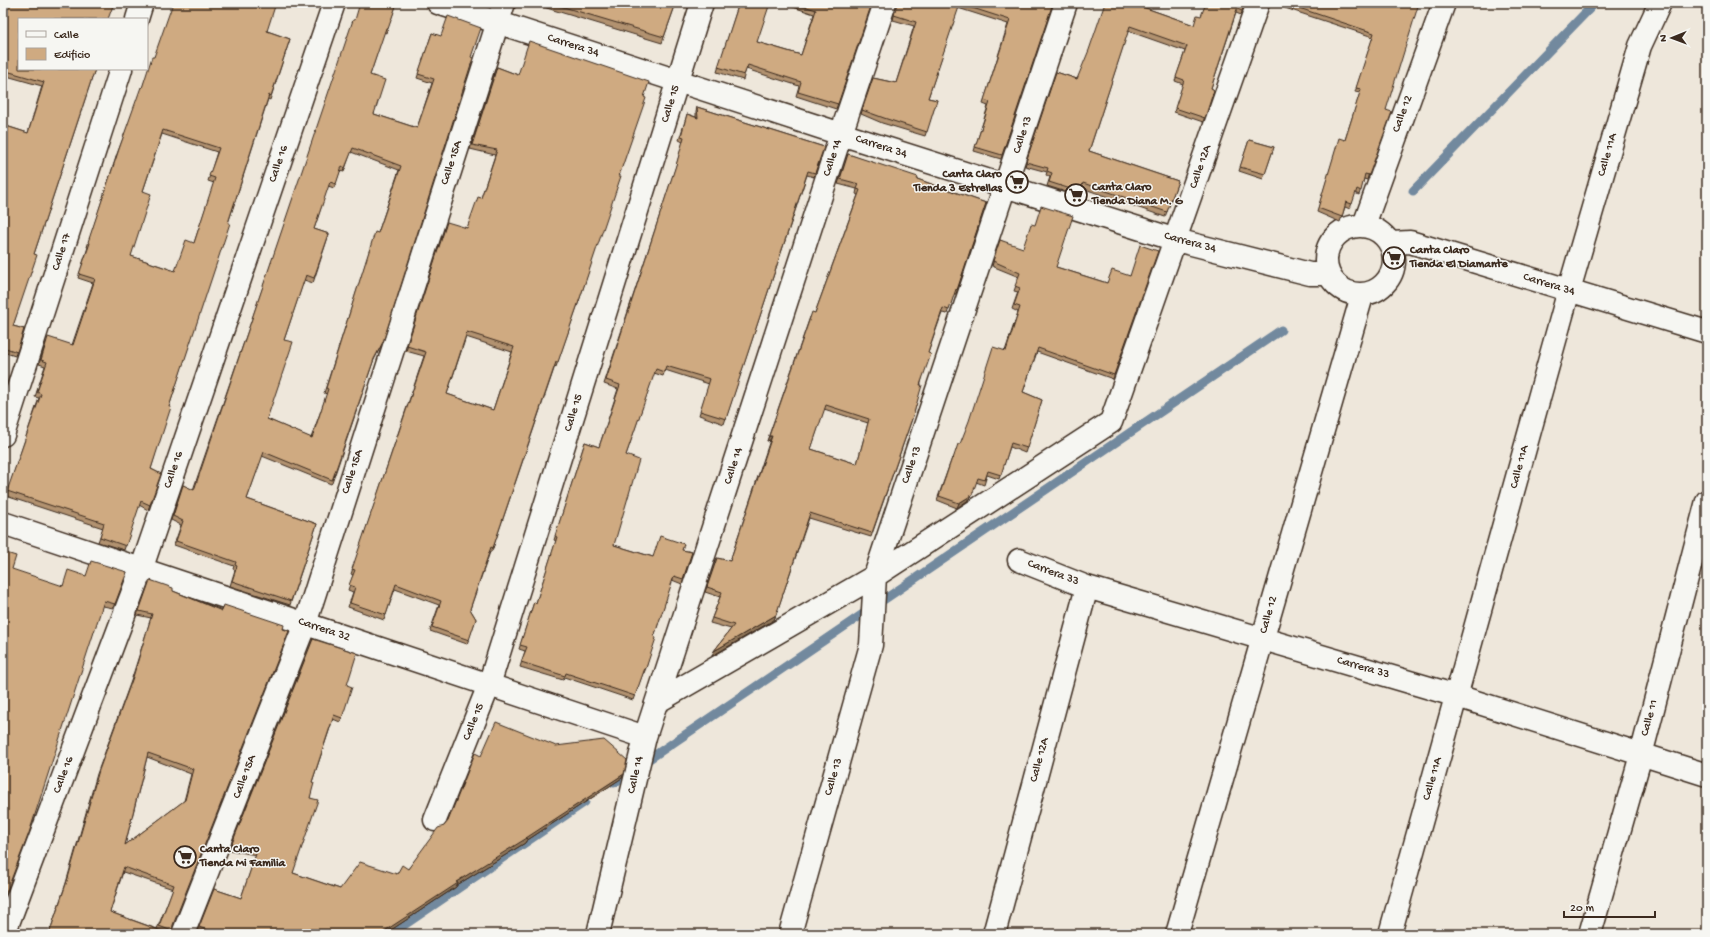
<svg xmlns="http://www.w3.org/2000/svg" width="1710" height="937" font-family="'Gochi Hand',sans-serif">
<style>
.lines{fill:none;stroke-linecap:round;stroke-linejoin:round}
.stream{stroke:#72899e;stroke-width:9}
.minor-casing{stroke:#3b2a1e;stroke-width:25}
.minor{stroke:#f6f6f2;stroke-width:22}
.wall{fill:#b2926f;stroke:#3b2a1e;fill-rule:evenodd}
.shaded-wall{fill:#91775a;stroke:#3b2a1e}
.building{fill:#cfaa81;stroke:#3b2a1e;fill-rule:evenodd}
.labels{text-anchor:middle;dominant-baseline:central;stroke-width:3;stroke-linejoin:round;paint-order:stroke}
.street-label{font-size:12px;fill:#3b2a1e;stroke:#f6f6f2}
.poi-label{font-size:12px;font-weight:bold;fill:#3b2a1e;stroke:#f6f6f2;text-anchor:start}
</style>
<rect width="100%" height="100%" fill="#eee7db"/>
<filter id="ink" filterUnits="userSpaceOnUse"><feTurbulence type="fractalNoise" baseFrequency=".025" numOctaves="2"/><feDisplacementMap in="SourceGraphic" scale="8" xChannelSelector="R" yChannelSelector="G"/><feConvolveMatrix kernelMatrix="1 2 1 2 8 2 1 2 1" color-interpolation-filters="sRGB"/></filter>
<g filter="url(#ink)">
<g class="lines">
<path class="stream" d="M1413,191L1595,3
M614,783L1281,330
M391,934L585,802"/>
<g class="minor-casing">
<path id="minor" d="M438,3L841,134L1176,240L1310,274H1328
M137,19L142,3
M1364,225L1444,3
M1326 260a34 34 0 1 1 68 0a34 34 0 1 1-68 0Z
M1391,243L1410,242L1707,332
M3,435L121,69
M3,523L645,737
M1019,560L1087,587L1457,696L1707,775
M657,702L875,576L1111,422L1258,3
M435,820L489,685L702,3
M4,934L141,570L334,3
M183,934L305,624L504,3
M598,934L645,737L841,134L885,3
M790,934L871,645L875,576L1066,3
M994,934L1087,587
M1177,934L1362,296
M1390,934L1569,290L1640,46L1660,3
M1590,934L1641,755L1707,501"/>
</g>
<use href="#minor" class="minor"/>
</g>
<path class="wall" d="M3,3L19,19L95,69L34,254L13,326L24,329L15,356L3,352V125L28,133L42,86L3,75Z
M397,3L386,33L384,32L370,75L374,114L417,128L432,83L417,78L432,33L471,57L381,346L373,362L332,483L331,484L262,456L247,499L317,524L290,605L230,586L235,570L233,569L234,566L174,545L181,525L171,520L183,485L193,490L355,20ZM351,152L399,170L378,233L374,237L324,393L327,394L311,438L267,419L284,340L304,280L313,283L329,234L314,229L328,186L334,188L340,171L344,172Z
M541,3H676L662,43L540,6Z
M739,3L757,42L801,55L814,14L781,3H872L836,109L796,96L799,86L746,69L743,80L717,72Z
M897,3H1053L1001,159L974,151L988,106L983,104L1008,24L958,8L928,98L937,100L925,136L882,123L861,114L873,78L896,83L914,26L893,20Z
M1245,3L1241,15L1236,13L1211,88L1214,90L1203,122L1174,112L1183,84L1175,81L1185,51L1128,31L1089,151L1178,181L1165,217L1082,188L1079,196L1047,186L1050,177L1046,175L1047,172L1025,166L1056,72L1077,79L1140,6L1194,25L1201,16Z
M1287,3H1370L1386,110L1367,180L1364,179L1359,195L1355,193L1350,209L1345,207L1340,222L1317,212L1338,143L1345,140L1360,93L1355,92L1373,37L1285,8Z
M267,31L290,39L270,100L268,99L169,407L151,469L161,474L148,510L139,505L124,550L98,542L103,528L6,496L39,398L35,397L45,366L39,364L46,342L72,345L93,283L78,278L88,247H87L117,154L154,57ZM162,134L217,152L208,181L214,183L194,243L175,271L131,256L143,191Z
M497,67L518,75L644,97L619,176L579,301L556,367L555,366L493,548L491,552H490L470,609L476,619L467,644L430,631L439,605L395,589L384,620L348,607L353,592L348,590L353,575L351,574L424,356L406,351L446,226L467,228L481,198L495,155L470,149ZM466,337L512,352L493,410L447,394Z
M697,107L824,147L814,177L807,175L724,424L699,415L709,384L665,370L663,376L654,373L626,455L614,545L653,557L682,550L692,552L682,584L672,580L654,637L646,668L644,673H643L633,700L564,677L563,680L520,667L525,651L519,649L534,602L536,603L556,541L554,540L585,442L599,447L618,389L604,384L676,166L683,142L679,140L686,118L687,114L696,117V111Z
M1249,140L1274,147L1263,179L1239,171Z
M848,154L917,179L986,203L956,294H954L947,314L942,313L928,353L914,413L871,537L809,518L774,620L712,656L714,651L731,629L710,623L720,597L705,592L717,558L730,561L770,440L767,441L810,317L815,313L858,195L856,194L857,189L838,184ZM824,409L868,423L857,464L811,449Z
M1000,240L1056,267L1107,283L1130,276L1158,251L1113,379L1037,352L1023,392L1042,400L1025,453L1010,447L999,479L987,475L984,485L976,482L970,499L957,508L937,500L952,458L953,459L1005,351L1018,312L1012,309L1018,292L1014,291L1019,277L992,266Z
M127,572L113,608L103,606L62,586L86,576Z
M150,580L173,591L222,610L172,931L171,934H49L66,883L97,774L131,681L151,618L137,615ZM147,757L191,774L184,801L125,845ZM123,872L173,889L157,929L110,912Z
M313,639L347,685L342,718L340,722L333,719L312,782L310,798L293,873L340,889L397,874L408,869L448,821L481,756L624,774L622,778L526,841L525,843L457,885L456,887L385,934H204L197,931L214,889L241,898L256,855L229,850Z"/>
<path class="shaded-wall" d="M769,436H772L770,440L767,441Z
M972,495L970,499L957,508L959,503Z
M776,615L774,620L712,656L714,651Z
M624,774L622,778L526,841L525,843L457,885L456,887L385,934H380L456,882Z"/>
<path class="building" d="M3,3H114L108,19H19V69H95L34,254L37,255L13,326L24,329L17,352L3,347V125L28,133L44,82L3,70Z
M173,3H276L267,31L290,39L271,96L269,95L228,223H230L169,407H171L151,469L161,474L150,505L141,501L126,546L100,537L104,523L7,491L41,394L37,392L47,362L41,360L48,337L73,345L95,279L79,274L90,243L88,242L119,149L141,87L142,88L152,57H154ZM163,130L219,148L209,176L215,178L194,243L186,240L175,271L131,256L151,194L143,191Z
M360,3H397L388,29L386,28L370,75L385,80L374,114L417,128L434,79L418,74L432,33L441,36L448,16L481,28L471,57L473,58L383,342L374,359L333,478L332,480L264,452L247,499L317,524L291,601L232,581L237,566L235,565L236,562L176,541L183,521L173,516L183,485L194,490L353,20H355ZM353,148L401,166L378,233L375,232L326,388L328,389L312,438L267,419L293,342L284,340L306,275L314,278L329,234L314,229L330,182L336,184L342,166L345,168Z
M550,3H676L664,37Z
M739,3H770L757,42L801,55L816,10L795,3H872L838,104L798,92L801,82L748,65L744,75L718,67Z
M897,3H1053L1002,155L975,147L990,102L984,100L1010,20L960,4L928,98L937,100L927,132L884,118L862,110L873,78L896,83L916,22L894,15Z
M1105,3H1141L1140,6L1194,25L1197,15L1201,16L1206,3H1245L1242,11L1237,9L1211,88L1214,90L1205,118L1175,108L1184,80L1176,77L1187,46L1130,26L1089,151L1178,181L1167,212L1083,183L1080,192L1049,182L1052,173L1047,171L1048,168L1026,162L1056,72L1077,79L1089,50Z
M1287,3H1370L1380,6L1381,3H1419L1386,110L1392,112L1369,175L1365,174L1361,191L1357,189L1352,204L1346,202L1342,217L1318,208L1339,138L1345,140L1361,89L1356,88L1374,33L1287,4Z
M529,41L649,82L644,97L646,98L619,176H621L579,301L558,362H556L493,548L491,547L470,609L476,619L469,640L432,627L441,601L396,584L386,615L350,603L355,587L349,585L355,570L352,569L426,352L407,346L447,222L467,228L478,197L481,198L497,150L472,145L497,67L518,75ZM467,332L514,347L493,410L447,394Z
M697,107L824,147L815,173L808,171L726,419L700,411L710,379L666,366L664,372L656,369L626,455L639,460L614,545L653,557L660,536L684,544L682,550L692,552L683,579L674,576L654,637L656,638L646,668H645L635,696L566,673L565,676L521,662L527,647L520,645L534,602L536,603L557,537L555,536L585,442L599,447L620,385L606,380L677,162L684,137L681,136L687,114L698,118Z
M1249,140L1274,147L1265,174L1240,167Z
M848,154L918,177L917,179L986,203L957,290L956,289L949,310L943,308L928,353L931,354L920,385H922L914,413L872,533L810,513L776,615L714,651L734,625L712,618L722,592L707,587L717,558L730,561L772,436H769L812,312L815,313L860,190L857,189L859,184L840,179ZM826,405L869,419L857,464L811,449Z
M1041,206L1073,216L1056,267L1107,283L1112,270L1130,276L1140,245L1158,251L1114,375L1038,348L1023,392L1042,400L1027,448L1011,443L1001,475L988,471L985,480L978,478L972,495L959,503L939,496L952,458L953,459L958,444H960L969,421L993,347L1006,351L1020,307L1014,305L1020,288L1015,286L1020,273L993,261L1000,240L1023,248L1031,224L1035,225Z
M3,552L16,556L12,569L63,586L68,570L86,576L91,561L127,572L115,604L104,601L29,833L3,901Z
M150,580L173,588V591L222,611L224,605L284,625L283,629L289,631L173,925L172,931L159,926L174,885L124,867L110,912L170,934H49L68,878L99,770L133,677L152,614L139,611ZM148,753L193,769L185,800L125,845Z
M313,639L357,653L347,685L352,687L342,718L334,715L312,782L314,783L310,798L318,800L293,873L340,889L360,862L397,874L402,865L408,869L438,828L444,826L448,821L475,753L481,756L496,722L556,746L604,740L627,760L624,774L526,838H527L456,882L458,883L380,934H218L199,927L214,889L241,898L257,851L231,846Z"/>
</g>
<defs>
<g id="supermarket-ring" transform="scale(1.15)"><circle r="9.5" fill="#f6f6f2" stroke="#3b2a1e" stroke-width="1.5"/><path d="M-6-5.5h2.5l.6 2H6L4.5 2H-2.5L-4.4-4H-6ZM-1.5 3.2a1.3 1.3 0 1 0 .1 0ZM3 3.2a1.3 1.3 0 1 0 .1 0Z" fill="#3b2a1e"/></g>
</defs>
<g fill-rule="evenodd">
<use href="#supermarket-ring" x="1017" y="182"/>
<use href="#supermarket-ring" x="1076" y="195"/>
<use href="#supermarket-ring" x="1394" y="258"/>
<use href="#supermarket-ring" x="185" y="857"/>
</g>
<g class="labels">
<g class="street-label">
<text transform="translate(573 46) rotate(18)">Carrera 34</text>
<text transform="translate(671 104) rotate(-73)">Calle 15</text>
<text transform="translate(1403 114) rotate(-70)">Calle 12</text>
<text transform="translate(1023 135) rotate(-72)">Calle 13</text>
<text transform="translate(881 147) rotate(18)">Carrera 34</text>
<text transform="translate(1608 155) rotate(-74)">Calle 11A</text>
<text transform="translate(833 158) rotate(-72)">Calle 14</text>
<text transform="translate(452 163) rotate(-72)">Calle 15A</text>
<text transform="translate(279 164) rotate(-71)">Calle 16</text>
<text transform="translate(1201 167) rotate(-71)">Calle 12A</text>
<text transform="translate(1190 243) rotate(15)">Carrera 34</text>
<text transform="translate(62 252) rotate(-72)">Calle 17</text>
<text transform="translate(1549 285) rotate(17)">Carrera 34</text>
<text transform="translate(574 413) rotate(-73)">Calle 15</text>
<text transform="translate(912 465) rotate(-71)">Calle 13</text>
<text transform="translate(734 466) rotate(-72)">Calle 14</text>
<text transform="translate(1520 467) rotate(-75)">Calle 11A</text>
<text transform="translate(174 470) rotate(-71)">Calle 16</text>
<text transform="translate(353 472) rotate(-72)">Calle 15A</text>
<text transform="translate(1053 573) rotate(21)">Carrera 33</text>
<text transform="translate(1269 615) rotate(-74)">Calle 12</text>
<text transform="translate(324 630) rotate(18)">Carrera 32</text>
<text transform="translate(1363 668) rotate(16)">Carrera 33</text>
<text transform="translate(1650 718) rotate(-75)">Calle 11</text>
<text transform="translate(474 722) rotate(-68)">Calle 15</text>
<text transform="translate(1040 760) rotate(-75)">Calle 12A</text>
<text transform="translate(64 775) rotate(-69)">Calle 16</text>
<text transform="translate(636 775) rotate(-77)">Calle 14</text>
<text transform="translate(245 777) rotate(-69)">Calle 15A</text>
<text transform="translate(834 777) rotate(-74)">Calle 13</text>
<text transform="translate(1433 779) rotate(-74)">Calle 11A</text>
</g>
<g class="poi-label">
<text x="1002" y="175" text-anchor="end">Canta Claro<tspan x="1002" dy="14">Tienda 3 Estrellas</tspan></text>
<text x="1092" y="188">Canta Claro<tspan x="1092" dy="14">Tienda Diana M. G</tspan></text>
<text x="1410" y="251">Canta Claro<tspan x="1410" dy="14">Tienda El Diamante</tspan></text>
<text x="200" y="850">Canta Claro<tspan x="200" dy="14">Tienda Mi Familia</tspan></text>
</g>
</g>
<rect width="1710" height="937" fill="none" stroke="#f6f6f2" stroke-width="16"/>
<rect x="8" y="8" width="1694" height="921" fill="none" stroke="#3b2a1e" stroke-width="1.5" filter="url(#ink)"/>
<rect x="18" y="18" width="130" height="52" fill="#f6f6f2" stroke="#aba49d"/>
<rect x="26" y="31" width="20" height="6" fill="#f6f6f2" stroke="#aba49d"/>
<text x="54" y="38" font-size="12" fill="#3b2a1e">Calle</text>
<rect x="26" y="48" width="20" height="12" fill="#cfaa81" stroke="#aba49d"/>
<text x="54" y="58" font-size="12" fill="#3b2a1e">Edificio</text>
<g transform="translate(1672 38) rotate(269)" stroke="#f6f6f2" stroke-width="3" paint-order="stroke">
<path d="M0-3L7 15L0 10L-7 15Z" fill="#3b2a1e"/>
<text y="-6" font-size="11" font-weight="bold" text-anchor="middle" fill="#3b2a1e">N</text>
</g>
<path d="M1564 911v6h91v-6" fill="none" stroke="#3b2a1e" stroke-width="2"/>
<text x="1570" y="911" font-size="12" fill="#3b2a1e" stroke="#f6f6f2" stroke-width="3" paint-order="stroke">20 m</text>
</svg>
